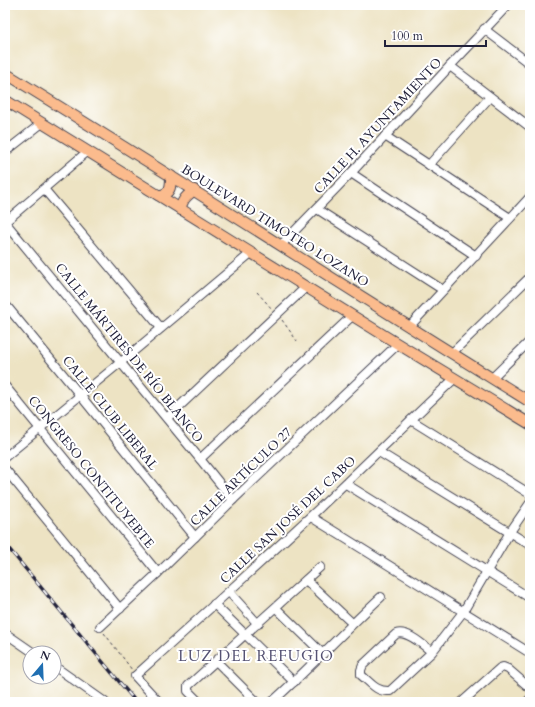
<svg xmlns="http://www.w3.org/2000/svg" width="535" height="707" font-family="Cardo,serif">
<style>
.lines{fill:none;stroke-linecap:round;stroke-linejoin:round}
.minor-casing{stroke:#403f4f;stroke-width:10}
.major-casing{stroke:#403f4f;stroke-width:12}
.path{stroke:#403f4f;stroke-width:1;stroke-dasharray:3 3;stroke-linecap:butt}
.minor{stroke:#fff;stroke-width:8}
.major{stroke:#fbbb8d;stroke-width:10}
.rail-casing{stroke:#22223b;stroke-width:3.5}
.rail{stroke:#fff;stroke-width:2;stroke-dasharray:6;stroke-linecap:butt}
.labels{text-anchor:middle;dominant-baseline:central;stroke-width:4;stroke-linejoin:round;paint-order:stroke}
.street-label{font-size:13px;fill:#22223b;stroke:#fff}
.quarter-label{font-size:15px;letter-spacing:1px;fill:#555273;stroke:#fff}
</style>
<rect width="100%" height="100%" fill="#fff"/>
<filter id="ink" filterUnits="userSpaceOnUse"><feTurbulence type="fractalNoise" baseFrequency=".025" numOctaves="2"/><feDisplacementMap in="SourceGraphic" scale="8" xChannelSelector="R" yChannelSelector="G"/><feConvolveMatrix kernelMatrix="1 2 1 2 8 2 1 2 1" color-interpolation-filters="sRGB"/></filter>
<filter id="wash" filterUnits="userSpaceOnUse"><feTurbulence type="fractalNoise" baseFrequency=".012" numOctaves="4" result="noise"/><feDisplacementMap in="SourceGraphic" scale="16" xChannelSelector="R" yChannelSelector="G"/><feGaussianBlur stdDeviation="0.9" result="paint"/><feColorMatrix in="noise" values="0 0 0 0 0 0 0 0 0 0 0 0 0 0 0 0 0 1.4 0 .05"/><feComposite in="paint" operator="in"/></filter>
<g filter="url(#wash)">
<rect width="100%" height="100%" fill="#ede3c3"/>
</g>
<g filter="url(#ink)">
<g class="lines">
<!-- minor casing -->
<g class="minor-casing">
<g id="minor">
<path d="M484,29L530,64"/>
<path d="M450,66L530,127"/>
<path d="M385,136L510,218"/>
<path d="M5,152L42,123"/>
<path d="M429,165L490,97"/>
<path d="M351,173L476,256"/>
<path d="M44,189L161,328"/>
<path d="M317,209L443,290"/>
<path d="M5,222L200,459L233,500"/>
<path d="M5,222L88,151"/>
<path d="M281,245L351,173L450,66L508,5"/>
<path d="M5,304L80,395L195,537"/>
<path d="M409,327L530,197"/>
<path d="M452,353L530,277"/>
<path d="M492,378L530,341"/>
<path d="M5,386L158,573"/>
<path d="M167,418L306,287"/>
<path d="M411,420L530,494"/>
<path d="M379,452L530,545"/>
<path d="M5,457L121,362L251,253"/>
<path d="M200,459L352,316"/>
<path d="M5,469L120,609"/>
<path d="M346,484L530,598"/>
<path d="M311,517L530,653"/>
<path d="M306,580L352,623"/>
<path d="M229,592L258,624"/>
<path d="M214,604L294,682"/>
<path d="M276,608L323,654"/>
<path d="M100,627L158,573L233,500L398,344"/>
<path d="M5,633L34,653"/>
<path d="M432,652C423,645 407,630 396,634L363,665L361,670V675C371,683 376,692 390,691L432,652L463,612L510,532L530,503"/>
<path d="M216,661L257,702"/>
<path d="M54,666L105,702"/>
<path d="M159,702L135,676C195,622 254,569 312,515C360,470 406,424 454,379"/>
<path d="M199,702L188,691V686L320,567"/>
<path d="M272,702C310,668 344,631 381,597"/>
<path d="M462,702L500,668L503,667L508,669L530,688"/>
<path d="M527,702L530,699"/>
</g>
</g>
<!-- major casing -->
<g class="major-casing">
<g id="major">
<path d="M5,73C181,181 354,293 530,402"/>
<path d="M5,100L398,344L530,424"/>
<path d="M158,195C171,195 171,186 171,176"/>
<path d="M181,210C181,200 187,196 194,190"/>
</g>
</g>
<!-- path -->
<g class="path">
<path d="M257,292L272,309"/>
<path d="M282,320L297,341"/>
<path d="M104,633L124,659L132,670"/>
</g>
<!-- minor -->
<use href="#minor" class="minor"/>
<!-- major -->
<use href="#major" class="major"/>
<!-- rail casing -->
<g class="rail-casing">
<path id="rail" d="M5,544L136,702"/>
</g>
<!-- rail -->
<use href="#rail" class="rail"/>
</g>
</g>
<g class="labels">
<!-- street labels -->
<g class="street-label">
<text transform="translate(378 126) rotate(-47)">CALLE H. AYUNTAMIENTO</text>
<text transform="translate(275 226) rotate(32)">BOULEVARD TIMOTEO LOZANO</text>
<text transform="translate(129 353) rotate(51)">CALLE MÁRTIRES DE RÍO BLANCO</text>
<text transform="translate(110 413) rotate(51)">CALLE CLUB LIBERAL</text>
<text transform="translate(91 472) rotate(51)">CONGRESO CONTITUYEBTE</text>
<text transform="translate(241 477) rotate(-44)">CALLE ARTÍCULO 27</text>
<text transform="translate(288 520) rotate(-43)">CALLE SAN JOSÉ DEL CABO</text>
</g>
<!-- quarter labels -->
<g class="quarter-label">
<text x="256" y="656">LUZ DEL REFUGIO</text>
</g>
</g>
<!-- margin -->
<rect width="535" height="707" fill="none" stroke="#fff" stroke-width="20"/>
<!-- north arrow -->
<g transform="translate(42 665) rotate(19)"><circle r="19" fill="#ffffff" stroke="#a7a7b1"/>
<path d="M0-3L7 15L0 10L-7 15Z" fill="#1f6fb2"/>
<text y="-6" font-size="11" font-weight="bold" text-anchor="middle" fill="#22223b">N</text>
</g>
<!-- scale -->
<path d="M385 40v6h101v-6" fill="none" stroke="#22223b" stroke-width="2"/>
<text x="391" y="40" font-size="12" fill="#22223b" stroke="#ffffff" stroke-width="3" paint-order="stroke">100 m</text>
</svg>
